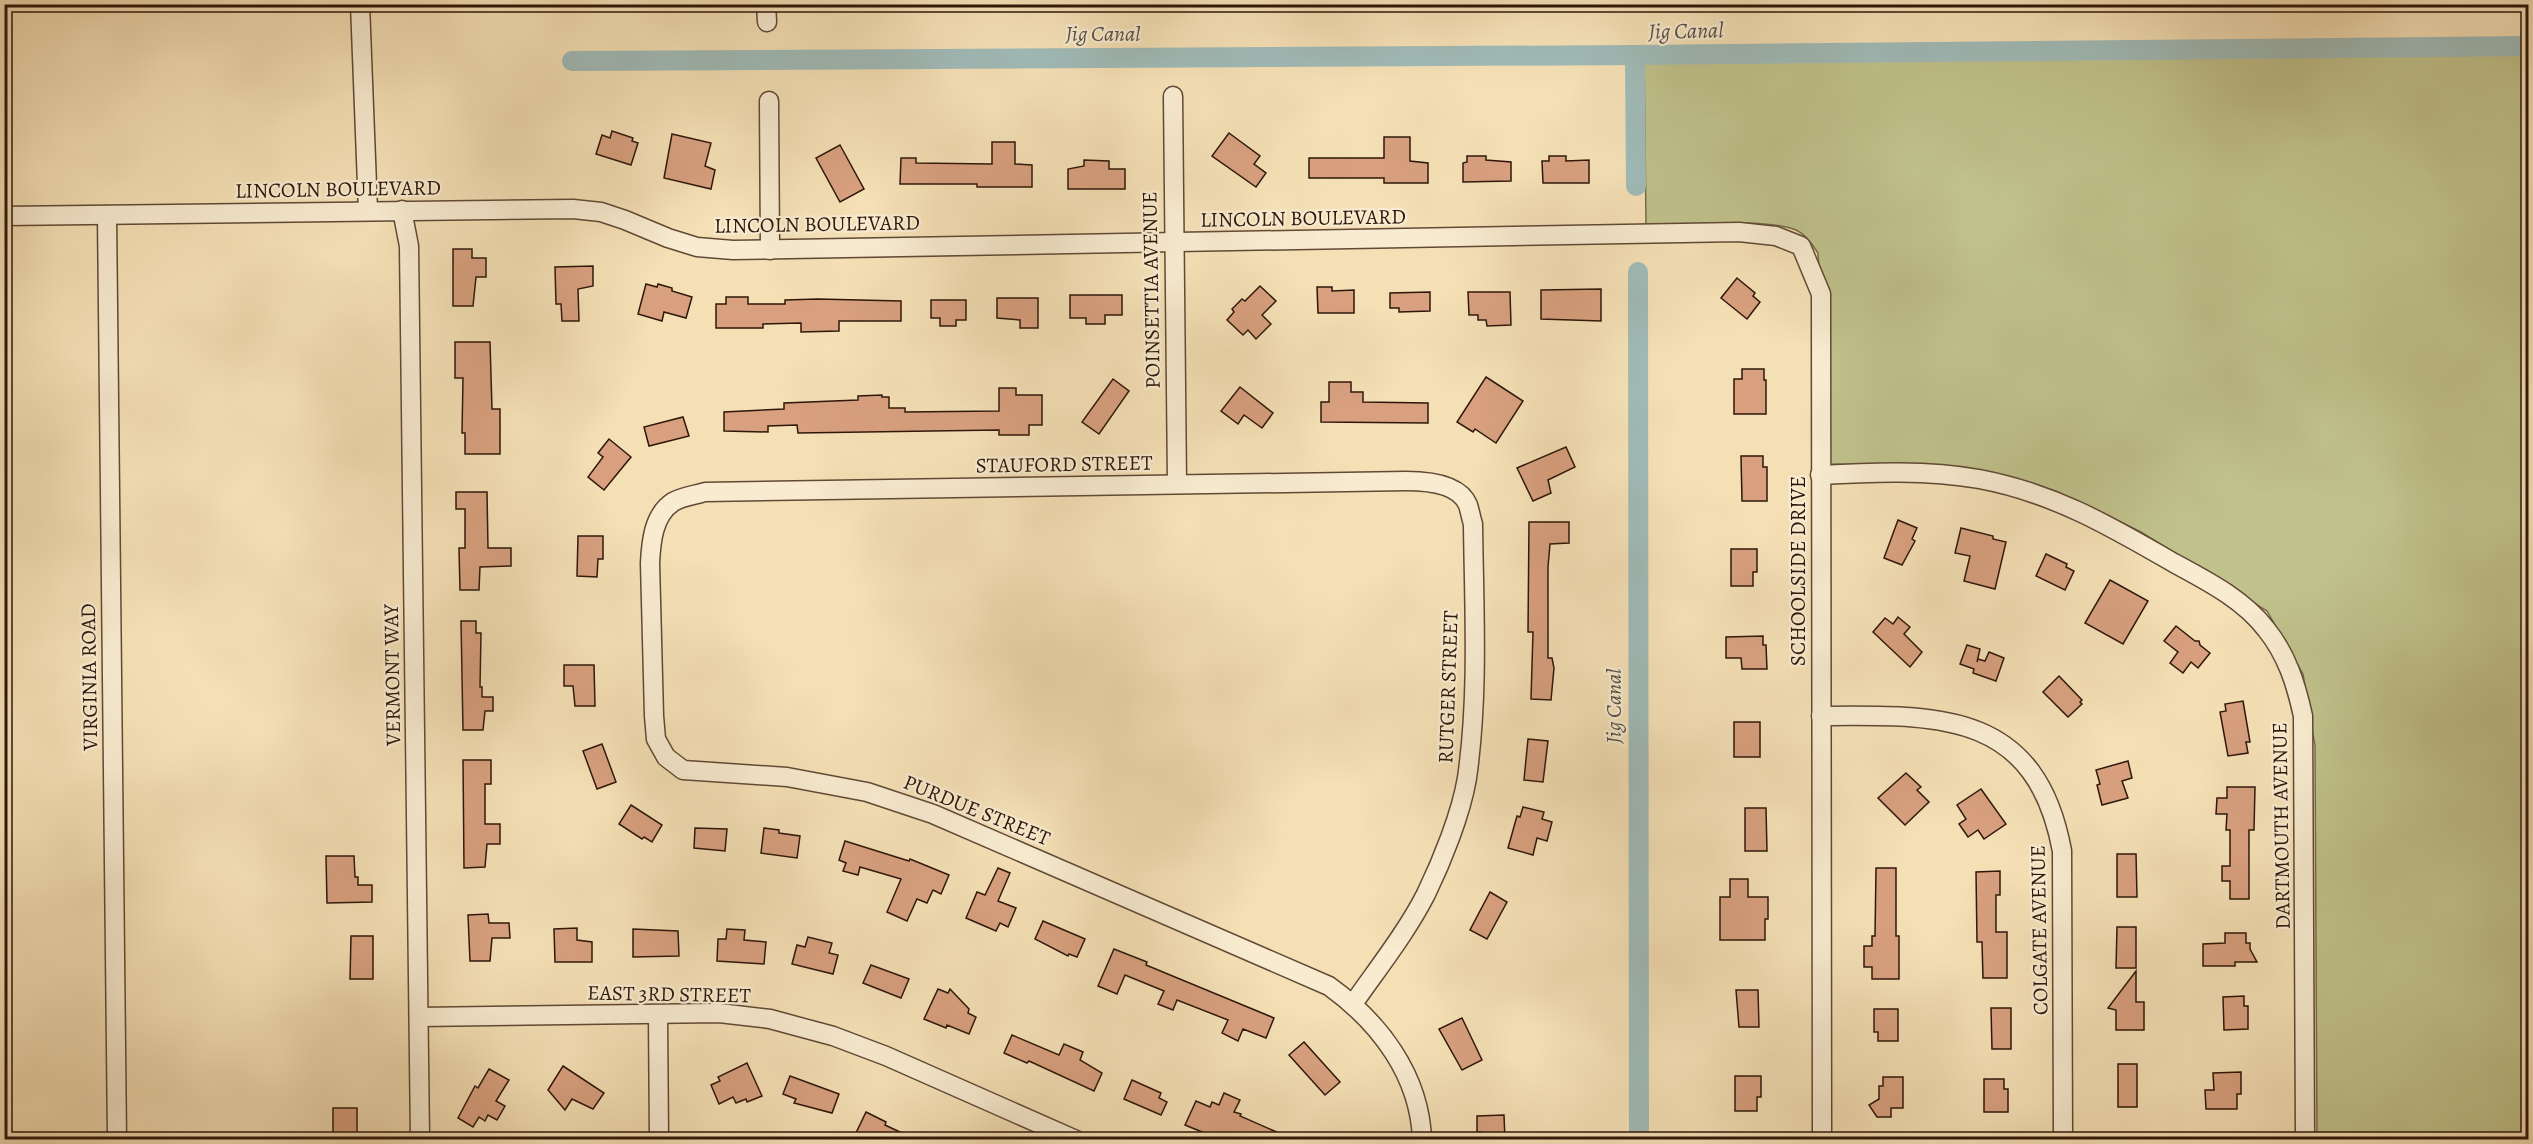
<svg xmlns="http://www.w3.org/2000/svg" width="2533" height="1144" font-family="Alegreya,serif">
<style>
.green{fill:#c0c18b;stroke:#776c4a;stroke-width:1.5}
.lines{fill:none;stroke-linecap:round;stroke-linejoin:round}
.canal{stroke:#a0bbb8;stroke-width:20}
.building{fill:#d8a07f;stroke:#2e170a;stroke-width:1.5}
.minor-casing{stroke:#604935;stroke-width:21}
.minor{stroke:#f8ebd0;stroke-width:18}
.labels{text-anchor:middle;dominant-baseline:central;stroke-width:4.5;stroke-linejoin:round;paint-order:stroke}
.street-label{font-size:21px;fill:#2e170a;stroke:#f8ebd0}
.water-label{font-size:22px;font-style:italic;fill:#565047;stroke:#f8ebd0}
</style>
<rect width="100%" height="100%" fill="#f5e0b6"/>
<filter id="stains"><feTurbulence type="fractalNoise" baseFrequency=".00333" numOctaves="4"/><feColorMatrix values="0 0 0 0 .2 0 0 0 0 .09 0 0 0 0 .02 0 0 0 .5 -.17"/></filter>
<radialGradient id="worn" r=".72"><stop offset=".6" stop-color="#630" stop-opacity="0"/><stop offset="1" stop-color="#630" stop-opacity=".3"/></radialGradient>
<!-- green -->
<path class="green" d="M2528,48V1139H2317L2315,746L2303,674L2267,611L2141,532L2074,499L2011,479L1954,468L1830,464L1818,253C1813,245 1805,234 1796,230C1771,218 1677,225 1646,225L1644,49Z"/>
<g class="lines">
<!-- canal -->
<g class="canal">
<path d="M572,61L1635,55"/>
<path d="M1636,186L1635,55L2528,46"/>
<path d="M1638,272L1639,1140"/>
</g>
</g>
<!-- building -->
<g class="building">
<path d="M612,131L633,138L632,141L638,143L631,165L596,154L602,135L610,138Z"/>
<path d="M1229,133L1260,156L1254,164L1266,173L1256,187L1212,156Z"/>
<path d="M672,134L711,143L705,166L715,170L711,189L664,178Z"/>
<path d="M1384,137H1410V161L1428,163V183H1384V178H1309V158H1384Z"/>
<path d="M992,142H1015V164L1032,165V187H977V184H900L901,158H916V163L992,164Z"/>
<path d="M840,145L864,189L840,202L816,158Z"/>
<path d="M1467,156H1486V160L1511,162V181L1463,182V163L1467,162Z"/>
<path d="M1549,156H1566V161L1589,160V183H1543L1542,161H1549Z"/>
<path d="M1084,160L1109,161V169H1125V189H1068V169L1084,166Z"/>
<path d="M453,249H472V258H486V277H476L473,306H453Z"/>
<path d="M593,266V286L578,289L579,321H562L561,304H556L555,267Z"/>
<path d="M1737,278L1755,293L1753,296L1760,302L1747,319L1721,298Z"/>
<path d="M646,284L657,287L658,284L672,288V291L692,297L686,318L664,312L662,321L638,314Z"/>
<path d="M1260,286L1276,301L1262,315L1271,324L1256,339L1248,330L1243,335L1227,320L1234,312L1232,309L1242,299L1245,301Z"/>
<path d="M1317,287H1332V291L1354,290V313H1318Z"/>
<path d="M1601,289V321L1541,319V290Z"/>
<path d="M1430,292V311L1399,312V308H1390V293Z"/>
<path d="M1468,292H1510L1511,325L1487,326L1486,320H1478V315H1469Z"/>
<path d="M1070,295H1122V315H1105V324H1086V318H1070Z"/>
<path d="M726,297H748V304H785V300L818,299L901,301V321H839V331L801,332V323L763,324V328H716V304H726Z"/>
<path d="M997,298H1038V328H1020V320L997,318Z"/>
<path d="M931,300H966V320H956V326H940V318H931Z"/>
<path d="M455,342H490L492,409H500V454H465V433H462L463,378H455Z"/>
<path d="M1742,369H1764V380H1766V414H1734V379H1742Z"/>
<path d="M1486,377L1523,401L1496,443L1475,429L1473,432L1457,422Z"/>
<path d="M1113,379L1129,391L1099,434L1082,422Z"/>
<path d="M1329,382H1351V392H1363V402L1428,403V423L1321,422V402H1329Z"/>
<path d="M1240,387L1273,413L1262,428L1244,415L1238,424L1221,411Z"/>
<path d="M999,388H1016V395H1042V425H1029V435H999V430L798,433L797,425L768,426V432L724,431V412L784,409V403L858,400V396L882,395V397H889V408H905V412L999,411Z"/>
<path d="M683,417L689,436L649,446L644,427Z"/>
<path d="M609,439L631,457L604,490L588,477L603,457L598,453Z"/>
<path d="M1566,447L1575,467L1548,480L1551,493L1533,501L1517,468Z"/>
<path d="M1741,456H1763V467H1767V501H1742Z"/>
<path d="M456,492H487L488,548H511V566L480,567L479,590H460L459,548H465V509H456Z"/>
<path d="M1898,520L1917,528L1912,539L1915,541L1902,565L1884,558Z"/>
<path d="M1529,522H1569V543L1550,544L1548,567V658H1552L1554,668L1551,700L1531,699L1533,632H1528Z"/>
<path d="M1961,528L1993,536V539L2006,542L1995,589L1964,581L1970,556L1955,553Z"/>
<path d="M578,536H603V559H598L597,577L577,576Z"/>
<path d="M1731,549H1757V572H1753V586H1731Z"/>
<path d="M2046,554L2067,564L2066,567L2074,571L2065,590L2036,576Z"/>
<path d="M2110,580L2148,601L2123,644L2085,623Z"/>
<path d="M1898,617L1910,627L1904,634L1922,652L1910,667L1873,632L1885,618L1893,624Z"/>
<path d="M461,621H476V633H481L480,687H482V697H493V711H485L483,730H463Z"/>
<path d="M2176,626L2195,641H2199L2200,645L2210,653L2198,668L2191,662L2183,673L2170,663L2178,652L2164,641Z"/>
<path d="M1763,636V645H1766L1767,669H1742L1741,658H1726V637Z"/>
<path d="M1967,645L1980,649L1977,662L1978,659L1985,661L1989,652L2004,658L1996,681L1973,673L1974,669L1960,664Z"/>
<path d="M564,665H594L595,706H575L573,686H564Z"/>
<path d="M2059,676L2082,700L2080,702L2082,704L2068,717L2043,692Z"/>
<path d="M2243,701L2250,742H2246L2248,753L2228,756L2220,712L2226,711L2225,704Z"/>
<rect x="1734" y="722" width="26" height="35"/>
<path d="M1528,739L1548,741L1543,782L1524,780Z"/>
<path d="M602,744L616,782L597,789L583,751Z"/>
<path d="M463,760H491V784H485V824H500V844H487L485,867L464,868Z"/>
<path d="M2128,761L2132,778L2122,781L2128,798L2102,805L2097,785L2100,784L2096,770Z"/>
<path d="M1906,773L1921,787L1917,790L1929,802L1905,825L1878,798Z"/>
<path d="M2227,787H2255L2254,830H2249V899H2230V881H2222V866H2230V830H2226L2227,814H2216L2217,798H2227Z"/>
<path d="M1981,789L2006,824L1984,839L1978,830L1968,837L1959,824L1966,819L1957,805Z"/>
<path d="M631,805L662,825L652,842L644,837L642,839L619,824Z"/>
<path d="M1523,807L1544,812L1542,819L1552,822L1547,841L1537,838L1533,855L1508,848L1517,816L1520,817Z"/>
<path d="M1745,808H1766L1767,851H1745Z"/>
<path d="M695,828L727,829L725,851L694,848Z"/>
<path d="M764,828L779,830V833L800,836L797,858L761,853Z"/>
<path d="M845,841L909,861L910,859L949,875L941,894L933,890L927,903L917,899L907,921L887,912L901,879L860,867L858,875L843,871L846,863L839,860Z"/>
<path d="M2117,854H2136L2137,897H2117Z"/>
<path d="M326,856H354L355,877H358V885H372V902L327,903Z"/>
<path d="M998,868L1010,873L998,901L1016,908L1008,927L1000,923L996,931L966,918L977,892L985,895Z"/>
<path d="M1876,868H1896V936H1899V979H1872V967H1864V946H1872V936H1875Z"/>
<path d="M2000,871V895H1996V932H2007V978H1983L1982,942H1977L1976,872Z"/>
<path d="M1730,879H1748V897H1768V919H1765V940H1720V897H1730Z"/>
<path d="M1490,892L1507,902L1487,939L1470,930Z"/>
<path d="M488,914L489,923H509L510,938H492L490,961H470L468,915Z"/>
<path d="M1043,921L1085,939L1077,957L1069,954L1068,956L1035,939Z"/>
<path d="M2117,927H2136V968H2116Z"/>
<path d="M577,928V940L592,942V962H555L554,929Z"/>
<path d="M633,929L678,931L679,956L633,957Z"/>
<path d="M727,929L745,930L744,940L766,942L764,964L717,961L718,939H726Z"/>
<path d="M2225,933H2246V943H2250V949L2257,962H2235V966H2203V944L2225,943Z"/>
<path d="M351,936H373V979H350Z"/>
<path d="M808,937L832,943L829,953L838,955L833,974L792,964L797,945L805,947Z"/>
<path d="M1114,949L1147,962L1146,965L1274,1018L1266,1038L1243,1029L1238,1041L1222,1033L1228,1020L1177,1000L1173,1010L1158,1004L1164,991L1125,975L1117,994L1098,986Z"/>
<path d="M871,965L909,979L901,998L863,983Z"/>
<path d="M2136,971V1002H2144V1030H2116V1010L2108,1008Z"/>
<path d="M938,989L948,993L950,989L969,1009L968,1013L976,1017L969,1034L947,1025L946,1028L924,1019Z"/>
<path d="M1736,990H1758L1759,1027H1739Z"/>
<path d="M2244,996V1006H2248V1029L2224,1030L2223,997Z"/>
<path d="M1991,1008H2011V1049H1992Z"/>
<path d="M1874,1009H1898V1041H1878V1032H1874Z"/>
<path d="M1462,1018L1482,1060L1462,1070L1439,1029Z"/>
<path d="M1012,1035L1059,1055L1064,1044L1083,1052L1080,1060L1102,1073L1094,1091L1029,1061L1027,1063L1004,1053Z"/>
<path d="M1304,1042L1340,1082L1325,1095L1289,1055Z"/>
<path d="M747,1063L762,1096L747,1102L746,1099L736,1103L733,1097L719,1104L711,1085L720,1081L718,1077Z"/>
<rect x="2118" y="1064" width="19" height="43"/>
<path d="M563,1066L604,1093L593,1109L572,1099L565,1110L548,1090Z"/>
<path d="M489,1069L509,1080L496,1101L505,1106L497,1120L488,1115L485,1121L479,1117L473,1127L458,1118L475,1086L478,1088Z"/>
<path d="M2241,1072V1094H2237V1109H2206L2205,1090H2214L2213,1073Z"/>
<path d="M790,1076L839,1094L832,1113L794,1103L796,1099L783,1094Z"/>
<path d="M1735,1076H1761V1097H1757V1111H1735Z"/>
<path d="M1883,1077H1903V1108H1891V1117H1877L1869,1105L1879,1099V1086H1883Z"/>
<path d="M1984,1079H2004V1089H2008V1112H1984Z"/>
<path d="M1132,1080L1161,1093L1159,1098L1167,1102L1161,1115L1124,1099Z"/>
<path d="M1224,1093L1240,1100L1234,1112L1241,1114L1240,1116L1295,1140H1204L1207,1134L1185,1125L1196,1101L1210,1107L1212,1102L1219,1105Z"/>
<rect x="333" y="1108" width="24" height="32"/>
<path d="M866,1112L886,1122L885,1125L917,1140H863L855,1135Z"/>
<path d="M1504,1115L1505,1140H1482V1132H1477V1116Z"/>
</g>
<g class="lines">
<!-- minor casing -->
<g class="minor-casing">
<g id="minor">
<path d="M360,4L368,211"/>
<path d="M766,4L767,22"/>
<path d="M1173,96L1177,484"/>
<path d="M769,101L770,250"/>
<path d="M402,210L409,246L420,1140"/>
<path d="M107,215L117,1140"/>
<path d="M4,216L573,209L601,212L625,220L668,238L697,247L733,250L1739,232L1776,236L1801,246L1821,294L1822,1140"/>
<path d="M1820,475C1872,472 1927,470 1979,479C2054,493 2110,526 2174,563C2207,581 2243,599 2266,629C2287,655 2296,684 2303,716L2305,1140"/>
<path d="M1821,716C1938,715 2036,710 2062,851L2063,1140"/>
<path d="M1353,1004C1378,968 1406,933 1426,894C1442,861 1461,814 1467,778C1479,694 1474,608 1473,524C1471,518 1470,511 1468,505C1459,483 1426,481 1406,481L705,492C695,495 681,497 673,502C653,515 651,543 650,563L654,716L656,739L666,757L683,770L787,777L867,792L933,814L1329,986C1379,1022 1420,1075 1422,1140"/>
<path d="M658,1015L659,1140"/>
<path d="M419,1017L719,1013L770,1019L833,1036L886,1056L1076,1140"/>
</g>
</g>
<!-- minor -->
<use href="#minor" class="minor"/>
</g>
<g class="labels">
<!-- street labels -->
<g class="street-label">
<text transform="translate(338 189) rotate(-1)">LINCOLN BOULEVARD</text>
<text transform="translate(1303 218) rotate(-1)">LINCOLN BOULEVARD</text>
<text transform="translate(817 224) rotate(-1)">LINCOLN BOULEVARD</text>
<text transform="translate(1151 290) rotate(-91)">POINSETTIA AVENUE</text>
<text transform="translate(1064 464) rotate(-1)">STAUFORD STREET</text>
<text transform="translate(1798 571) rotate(-90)">SCHOOLSIDE DRIVE</text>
<text transform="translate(392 675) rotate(-91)">VERMONT WAY</text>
<text transform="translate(89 677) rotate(-91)">VIRGINIA ROAD</text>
<text transform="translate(1448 687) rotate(-88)">RUTGER STREET</text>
<text transform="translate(977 810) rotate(22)">PURDUE STREET</text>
<text transform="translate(2281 826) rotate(-91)">DARTMOUTH AVENUE</text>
<text transform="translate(2039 930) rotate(-91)">COLGATE AVENUE</text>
<text transform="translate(669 994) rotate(1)">EAST 3RD STREET</text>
</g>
<!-- water labels -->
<g class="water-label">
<text transform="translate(1686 31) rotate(-1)">Jig Canal</text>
<text x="1103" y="34">Jig Canal</text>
<text transform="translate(1614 706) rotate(-90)">Jig Canal</text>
</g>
</g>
<!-- margin -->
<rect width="2533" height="1144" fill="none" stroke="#f5e0b6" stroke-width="24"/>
<rect x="6" y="6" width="2521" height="1132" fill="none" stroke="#2e170a" stroke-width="3"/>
<rect x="12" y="12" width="2509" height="1120" fill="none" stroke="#2e170a" stroke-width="1.5"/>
<rect width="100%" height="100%" filter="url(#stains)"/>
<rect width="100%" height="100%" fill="url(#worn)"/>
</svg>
